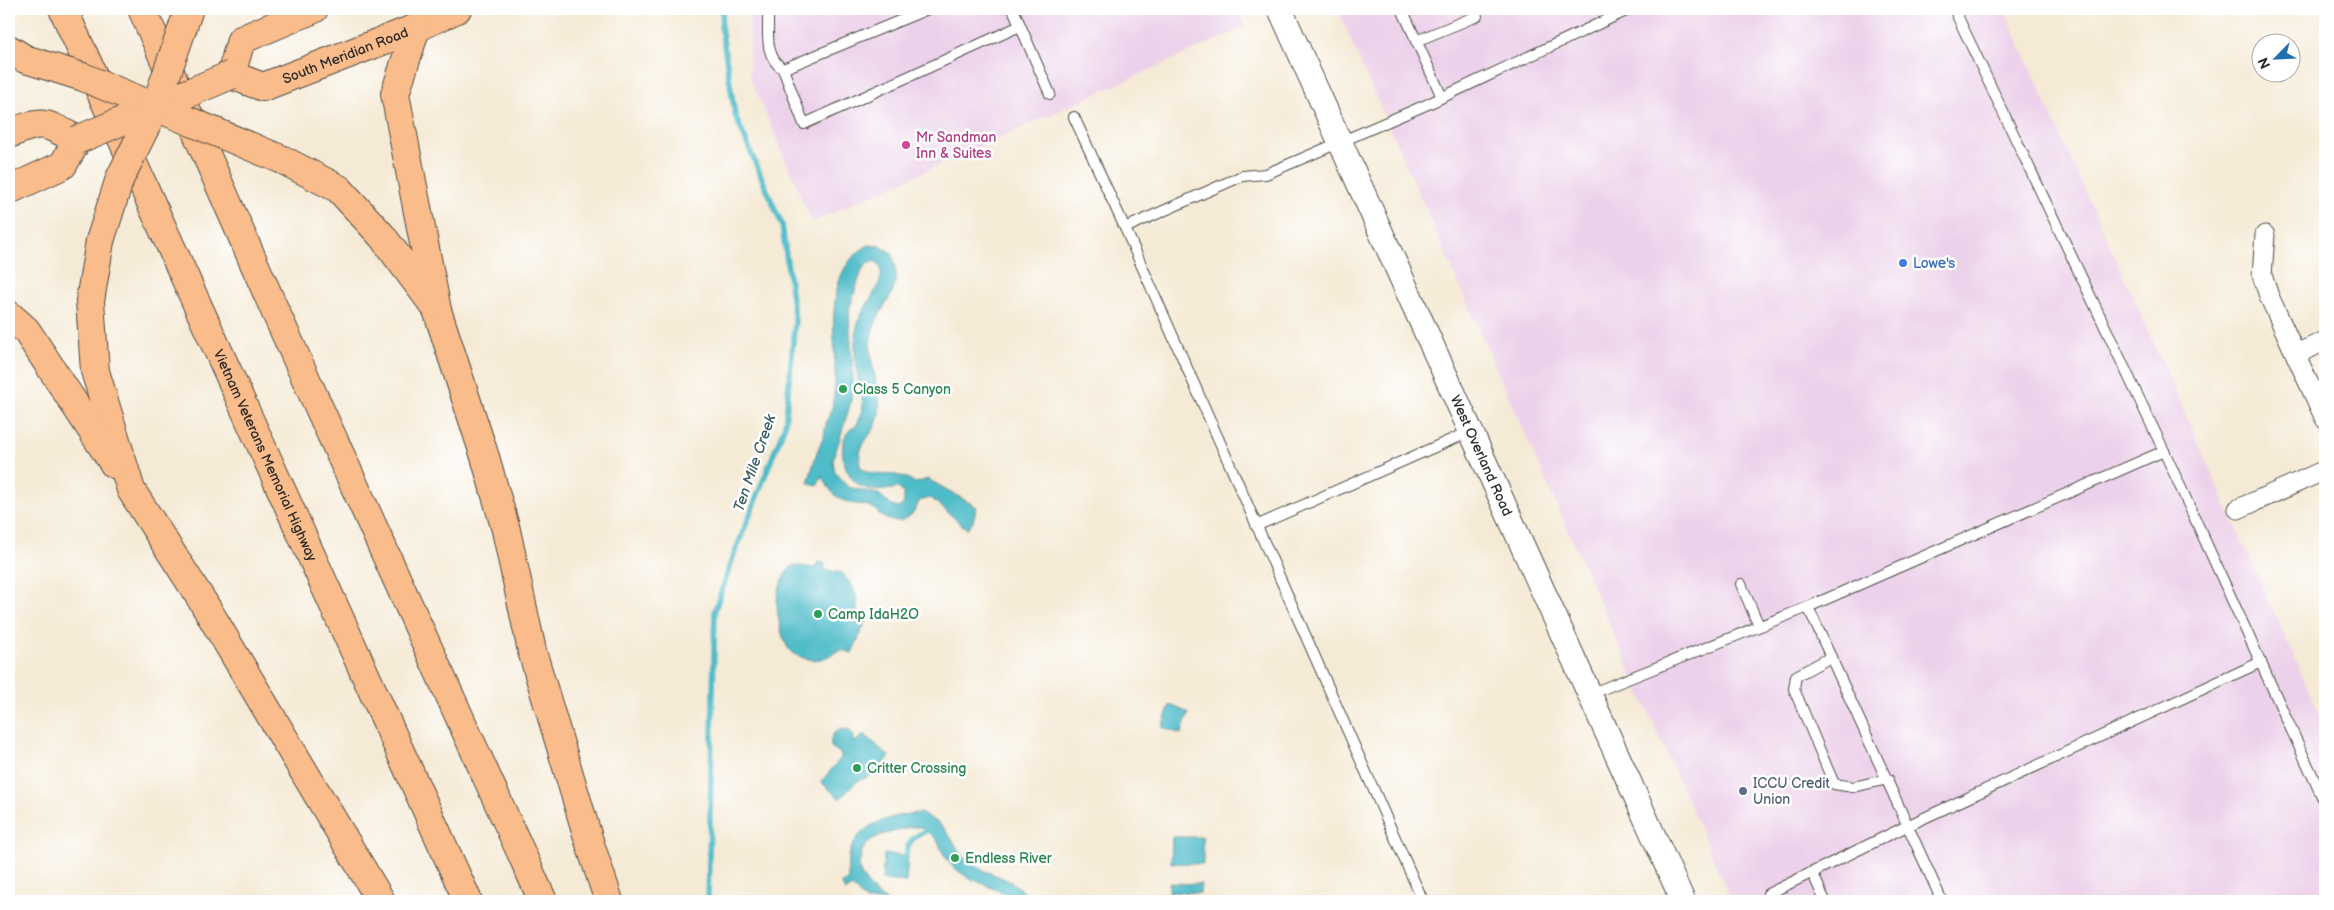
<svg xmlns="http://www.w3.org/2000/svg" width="2334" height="910" font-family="'Balsamiq Sans',sans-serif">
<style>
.built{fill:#ecd1ea}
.water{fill:#4fbcc9;stroke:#3d747a;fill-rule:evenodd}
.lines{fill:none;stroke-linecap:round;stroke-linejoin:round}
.stream{stroke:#4fbcc9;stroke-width:5.5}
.service-casing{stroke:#494844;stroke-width:12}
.minor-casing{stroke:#494844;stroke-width:21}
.tertiary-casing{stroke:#494844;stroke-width:26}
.primary-casing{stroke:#494844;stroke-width:30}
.motorway-casing{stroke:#494844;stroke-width:30}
.service{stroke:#fff;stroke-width:10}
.minor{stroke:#fff;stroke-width:19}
.tertiary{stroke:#fff;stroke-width:24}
.primary{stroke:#f9bc8a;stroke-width:28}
.motorway{stroke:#f9bc8a;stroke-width:28}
.primary-bridge-casing{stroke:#494844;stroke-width:30;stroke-linecap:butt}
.motorway-bridge-casing{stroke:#494844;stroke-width:30;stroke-linecap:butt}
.primary-bridge{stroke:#f9bc8a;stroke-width:28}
.motorway-bridge{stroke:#f9bc8a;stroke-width:28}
.hotel-dot{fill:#d1479c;stroke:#fff;stroke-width:2}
.shop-dot{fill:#3f7fe0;stroke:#fff;stroke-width:2}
.leisure-dot{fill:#2e9e5b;stroke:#fff;stroke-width:2}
.service-dot{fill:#5c6f8a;stroke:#fff;stroke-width:2}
.labels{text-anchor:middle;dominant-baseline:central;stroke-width:5;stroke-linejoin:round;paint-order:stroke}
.street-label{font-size:14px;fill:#2b2b2b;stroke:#fff}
.hotel-label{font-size:14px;fill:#b23c85;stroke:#fff;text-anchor:start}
.shop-label{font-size:14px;fill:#366cbe;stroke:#fff;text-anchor:start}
.leisure-label{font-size:14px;fill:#27864d;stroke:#fff;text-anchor:start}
.service-label{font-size:14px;fill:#4e5e75;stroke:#fff;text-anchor:start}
.water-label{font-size:15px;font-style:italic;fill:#385e62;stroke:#fff}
</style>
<rect width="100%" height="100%" fill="#fff"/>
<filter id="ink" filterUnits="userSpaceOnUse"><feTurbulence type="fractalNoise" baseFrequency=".02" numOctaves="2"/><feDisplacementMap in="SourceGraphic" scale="10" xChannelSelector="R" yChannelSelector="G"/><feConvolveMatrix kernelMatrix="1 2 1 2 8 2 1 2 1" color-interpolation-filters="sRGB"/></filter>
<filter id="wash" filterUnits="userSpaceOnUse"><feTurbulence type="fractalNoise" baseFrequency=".0096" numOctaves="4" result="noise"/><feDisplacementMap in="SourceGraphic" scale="20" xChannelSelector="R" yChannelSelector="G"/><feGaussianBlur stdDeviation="1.12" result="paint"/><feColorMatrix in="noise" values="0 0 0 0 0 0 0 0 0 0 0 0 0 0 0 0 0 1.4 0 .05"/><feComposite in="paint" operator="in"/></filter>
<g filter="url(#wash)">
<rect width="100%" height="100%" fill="#f5ead5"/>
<!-- built -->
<g class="built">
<path d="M749,9H1237L1245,27L812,222L750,77Z"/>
<path d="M1337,9H2004L2325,726V901H1732Z"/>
</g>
<!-- water -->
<g class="water">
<path d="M869,245L880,246L892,253C906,295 878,302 871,338C867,364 886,399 877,422C869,441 858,441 860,466C877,482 895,467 915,483L928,479L977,507L973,521L967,529L931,498L919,501C915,515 902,526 887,519C881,517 877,510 871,507C867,505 861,505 856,504C835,500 832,493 822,476L818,485L808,483C812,470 815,455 821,442C821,441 824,437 824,436C825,432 825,428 826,424C828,417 832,410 833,402C842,354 814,274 869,245ZM875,261C895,276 861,306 858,323C854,340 854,356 857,373C858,384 865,401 862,412C861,416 858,422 856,426C832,436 843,479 863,487C876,493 885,490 898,488L904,493V504L898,508L892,506L879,494L848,487L835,472L833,461L851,402L853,376L849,310L862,270L867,264Z"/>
<path d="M818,562L825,564L824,569L842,573C848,581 855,588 857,598C858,606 856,611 859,618L866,621L852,653C835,647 838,653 824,658C814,662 802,658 794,654C782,648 776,611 777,599C778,588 785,571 793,565L815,568Z"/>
<path d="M1170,705L1189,713L1181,734L1162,727Z"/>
<path d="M841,728L849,730L854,736V743L864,734L890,757L874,774L856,782L840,799L821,782L841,758V754L831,747C830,737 832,733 841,728Z"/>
<path d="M920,813C928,817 937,821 943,827C952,837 957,850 966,859C988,879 1012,872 1030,901H1017L1008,895L967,877L954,868L945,857L937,840L929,832L921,827H911L881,835L869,841L862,851L859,865L861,875L875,893L887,901H866L852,887L845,891L841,883L849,880C846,872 848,864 849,856C855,824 891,815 920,813Z"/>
<path d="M1172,837H1203V864L1171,863Z"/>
<path d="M884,854L908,856L906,882L882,880Z"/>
<path d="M1169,883L1201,884L1200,893L1169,892Z"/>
</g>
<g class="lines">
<!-- stream -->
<g class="stream">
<path d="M906,855C908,839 917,834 932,829"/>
<path d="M708,901L715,610L732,560L785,425L795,321L782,225L735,115L721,26L723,9"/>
</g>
</g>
</g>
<g filter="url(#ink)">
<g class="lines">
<!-- service casing -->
<g class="service-casing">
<g id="service">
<path d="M768,9C769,30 763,56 783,69L928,9"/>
<path d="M1013,9L1050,94"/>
<path d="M1402,9L1442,97"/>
<path d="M1954,9L2164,451L2325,803"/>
<path d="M1416,41L1477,16"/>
<path d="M783,69L804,124L1020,26"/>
<path d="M1074,117L1125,228L1423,901"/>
<path d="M1125,228L1242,176L1266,174L1308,156L1428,104L1630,9"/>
<path d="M1256,526L1471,431"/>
<path d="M1741,584L1759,626"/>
<path d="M1808,607L1942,901"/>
<path d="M1831,657L1796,676L1794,689L1834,784L1853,787L1888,779"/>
<path d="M1590,694L1808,607L2164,451"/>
<path d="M1812,872L1825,901"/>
<path d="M1771,901L1768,894L1909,825L2261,662"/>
</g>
</g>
<!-- minor casing -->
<g class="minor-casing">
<g id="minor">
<path d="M2265,235L2262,275L2269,296L2325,419"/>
<path d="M2296,354L2325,341"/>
<path d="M2238,509L2325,470"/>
</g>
</g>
<!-- tertiary casing -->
<g class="tertiary-casing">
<g id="tertiary">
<path id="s1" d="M1280,9L1683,901"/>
</g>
</g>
<!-- primary casing -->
<g class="primary-casing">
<g id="primary">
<path id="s2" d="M314,9L241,40L231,75L263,87L416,28L457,9"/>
<path d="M9,134C44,119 44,122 77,140L63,165L9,190"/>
</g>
</g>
<!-- motorway casing -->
<g class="motorway-casing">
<g id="motorway">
<path id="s3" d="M63,9L468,901"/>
<path d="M142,9L276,313L543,901"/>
<path d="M416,28L395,94L437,310L485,457L506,530L532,651L590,844L609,901"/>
<path d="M9,49L25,59"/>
<path d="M283,160L339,189L382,236L433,304"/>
<path d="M100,241L90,301L95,371L131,490L203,602L381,901"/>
<path d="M9,315L26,330L114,464"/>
</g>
</g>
<!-- service -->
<use href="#service" class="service"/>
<!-- minor -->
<use href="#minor" class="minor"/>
<!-- tertiary -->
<use href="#tertiary" class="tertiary"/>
<!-- primary -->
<use href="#primary" class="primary"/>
<!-- motorway -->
<use href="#motorway" class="motorway"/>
<!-- primary-bridge casing -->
<g class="primary-bridge-casing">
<path id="primary-bridge" d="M77,140L231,75"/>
</g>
<!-- motorway-bridge casing -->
<g class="motorway-bridge-casing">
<g id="motorway-bridge">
<path d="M25,59L83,77L283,160"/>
<path d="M100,241L120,178L155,108L189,9"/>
</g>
</g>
<!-- primary-bridge -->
<use href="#primary-bridge" class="primary-bridge"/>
<!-- motorway-bridge -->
<use href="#motorway-bridge" class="motorway-bridge"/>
</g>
</g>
<!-- markers -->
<circle class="hotel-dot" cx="906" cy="145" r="5"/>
<circle class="shop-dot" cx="1903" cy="263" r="5"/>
<g class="leisure-dot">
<circle cx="843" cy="389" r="5"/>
<circle cx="818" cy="614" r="5"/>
<circle cx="857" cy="768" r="5"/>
<circle cx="955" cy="858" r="5"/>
</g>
<circle class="service-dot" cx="1743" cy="791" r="5"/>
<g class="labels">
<!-- street labels -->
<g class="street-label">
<text stroke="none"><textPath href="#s2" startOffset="238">South Meridian Road</textPath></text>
<text stroke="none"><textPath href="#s3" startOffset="490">Vietnam Veterans Memorial Highway</textPath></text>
<text stroke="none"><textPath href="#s1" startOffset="490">West Overland Road</textPath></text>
</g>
<!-- hotel labels -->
<g class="hotel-label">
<text x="916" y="137">Mr Sandman<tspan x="916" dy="16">Inn &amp; Suites</tspan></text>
</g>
<!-- shop labels -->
<g class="shop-label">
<text x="1913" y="263">Lowe's</text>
</g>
<!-- leisure labels -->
<g class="leisure-label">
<text x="853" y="389">Class 5 Canyon</text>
<text x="828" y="614">Camp IdaH2O</text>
<text x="867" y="768">Critter Crossing</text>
<text x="965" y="858">Endless River</text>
</g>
<!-- service labels -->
<g class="service-label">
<text x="1753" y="783">ICCU Credit<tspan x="1753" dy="16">Union</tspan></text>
</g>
<!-- water labels -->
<g class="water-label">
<text transform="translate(755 463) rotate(-71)">Ten Mile Creek</text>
</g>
</g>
<!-- margin -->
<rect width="2334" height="910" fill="none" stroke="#fff" stroke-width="30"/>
<!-- north arrow -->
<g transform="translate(2276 58) rotate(246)"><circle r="24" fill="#ffffff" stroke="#aaaaaa"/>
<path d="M0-4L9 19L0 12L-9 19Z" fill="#1f6fb2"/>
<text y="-8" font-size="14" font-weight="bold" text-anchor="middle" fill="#2b2b2b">N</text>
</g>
</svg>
